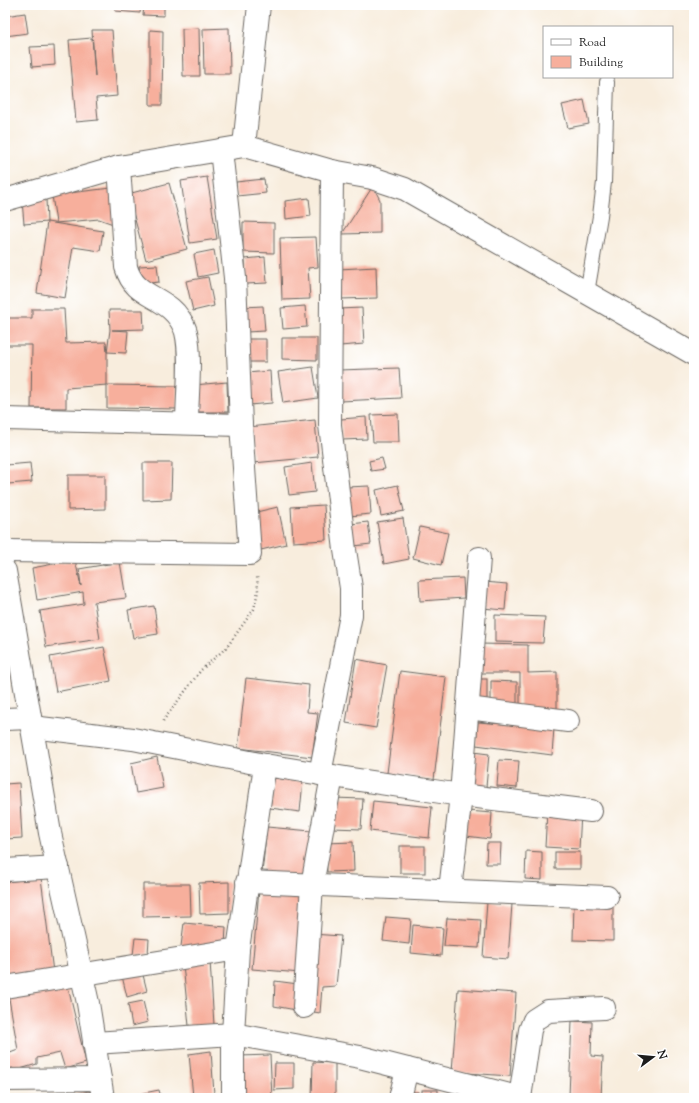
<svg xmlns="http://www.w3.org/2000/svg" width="699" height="1103" font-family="'Sorts Mill Goudy',serif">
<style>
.building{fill:#f7af9c}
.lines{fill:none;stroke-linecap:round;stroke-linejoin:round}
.service-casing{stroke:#696560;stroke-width:16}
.minor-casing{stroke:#696560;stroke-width:24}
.path{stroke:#696560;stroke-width:2.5;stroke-dasharray:1 3;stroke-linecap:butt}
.service{stroke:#fff;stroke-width:14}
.minor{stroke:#fff;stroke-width:22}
</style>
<rect width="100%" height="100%" fill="#fff"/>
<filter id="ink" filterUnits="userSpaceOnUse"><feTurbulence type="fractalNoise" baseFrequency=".025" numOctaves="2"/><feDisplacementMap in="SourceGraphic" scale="8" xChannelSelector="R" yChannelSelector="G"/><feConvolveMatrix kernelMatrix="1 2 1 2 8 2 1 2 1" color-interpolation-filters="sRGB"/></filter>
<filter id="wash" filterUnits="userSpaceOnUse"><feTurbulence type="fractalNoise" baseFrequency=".012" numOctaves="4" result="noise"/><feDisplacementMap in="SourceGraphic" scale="16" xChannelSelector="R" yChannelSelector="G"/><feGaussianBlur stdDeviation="0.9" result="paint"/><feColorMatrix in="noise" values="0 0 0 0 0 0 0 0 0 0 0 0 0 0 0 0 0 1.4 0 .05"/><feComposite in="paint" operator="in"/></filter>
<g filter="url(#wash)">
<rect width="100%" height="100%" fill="#f8eddd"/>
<g id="blocks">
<!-- building -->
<g class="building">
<path d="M115,5H141L140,13L115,11Z"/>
<path d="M144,5H164V16L143,15Z"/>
<path d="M25,13L28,33L5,36V16Z"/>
<path d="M199,28L200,76H183L182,29Z"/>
<path d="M229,28L230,74H204L203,29Z"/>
<path d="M92,30H112L117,96L96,98L98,120L76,122L69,40L92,38L95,76Z"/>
<path d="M150,30L163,31L162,105H150Z"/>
<path d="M54,46L55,65L32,67L30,47Z"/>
<path d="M584,100L589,124L568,128L562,105Z"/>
<path d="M207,177L217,239L190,243L181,181Z"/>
<path d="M264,179L266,193L237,196L236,182Z"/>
<path d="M169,183L187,249L146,260L128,194Z"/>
<path d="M373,186L380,200V233L342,234Z"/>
<path d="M111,188L116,225L99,219L56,223L52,195Z"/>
<path d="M309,198L311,216L286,219L285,201Z"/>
<path d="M46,199L47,222L24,224L22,200Z"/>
<path d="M47,222L103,231L100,251L73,247L65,298L37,293Z"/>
<path d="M243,222L274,223V253L243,252Z"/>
<path d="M316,237L318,267L308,268L310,299L282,300L280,238Z"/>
<path d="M214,250L218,273L198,277L194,254Z"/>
<path d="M265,257L267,283L246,284L245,259Z"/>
<path d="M157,265L159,282L141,284L139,266Z"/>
<path d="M376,267L377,298L340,299L339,269Z"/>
<path d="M208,277L214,306L193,311L186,281Z"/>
<path d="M263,306L265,331L246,332L244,307Z"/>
<path d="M305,306L307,327L283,329L281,308Z"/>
<path d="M362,308L364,344L340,346L338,309Z"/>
<path d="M32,309H64L66,343L106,342L107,352L110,330L109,310H143L144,329L112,330L128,331L126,353L107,352V385L66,388V408H31L32,345H5V318H32Z"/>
<path d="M282,338H317V360L282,359Z"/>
<path d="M247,339H266V362H248Z"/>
<path d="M313,367L318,398L283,403L278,372Z"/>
<path d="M399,368L401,398L341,401L339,370Z"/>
<path d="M270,371L272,403L249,405L247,373Z"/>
<path d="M227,382L228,412H195L194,385Z"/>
<path d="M107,385L177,386V409L107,408Z"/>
<path d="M398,414L399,442H373L371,415Z"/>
<path d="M366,417L367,439L342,440L341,419Z"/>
<path d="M315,420L318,457L253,463L249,427Z"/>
<path d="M382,458L385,469L371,471L369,461Z"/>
<path d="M30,463L32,482L8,484L6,465Z"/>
<path d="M143,463H172L171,499L143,500Z"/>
<path d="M312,463L315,492L289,495L285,467Z"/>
<path d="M68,475H105V509L68,510Z"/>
<path d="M398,485L404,511L381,516L376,490Z"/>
<path d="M369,486L371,514L349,516L347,487Z"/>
<path d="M324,505L326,540L293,542L291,507Z"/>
<path d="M278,507L286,544L261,550L252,513Z"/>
<path d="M403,518L409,559L384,564L377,522Z"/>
<path d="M368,522L371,544L354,546L351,524Z"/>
<path d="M420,527L448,533L441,565L413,558Z"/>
<path d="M75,560L81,586L79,569L120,562L126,598L94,602L100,639L46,647L40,611L84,604L83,592L37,600L32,568Z"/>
<path d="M463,578L464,598L420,601L419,580Z"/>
<path d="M484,582L507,584L505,610L482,608Z"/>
<path d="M154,606L158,634L133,638L128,610Z"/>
<path d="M495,615L545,617L543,643L495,642Z"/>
<path d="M480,644L528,645V673L557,672V711H520V673H480Z"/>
<path d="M104,647L111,681L56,692L50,657Z"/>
<path d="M356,659L387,665L376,728L346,723Z"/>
<path d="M400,671L446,677L434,780L387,773Z"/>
<path d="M246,678L309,685L307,712L318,713L312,757L238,748Z"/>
<rect x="474" y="679" width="13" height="26"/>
<path d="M491,681L517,682V707H491Z"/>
<path d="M478,722L554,728L552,755L476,745Z"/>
<path d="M473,752L489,754L486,787L470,785Z"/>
<path d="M157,757L163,788L136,793L131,763Z"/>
<path d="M499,760L519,761L517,788L497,786Z"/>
<path d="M274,778L303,781L300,812L270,808Z"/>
<path d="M19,783L22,838L5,839V784Z"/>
<path d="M333,798L363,799L361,829L332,828Z"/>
<path d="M373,801L432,807L429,838L370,831Z"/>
<path d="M468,811L492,813L490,839L466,836Z"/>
<path d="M547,811L581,813L579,849L545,847Z"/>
<path d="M267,827L311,831L307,877L262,873Z"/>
<path d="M353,842L354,871L327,872L326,843Z"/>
<path d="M487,843H501L500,864H486Z"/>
<rect x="400" y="846" width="25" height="27"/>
<path d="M526,851L542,852V880L525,879Z"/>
<rect x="555" y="852" width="25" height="17"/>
<path d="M41,878L53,972L5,978V882Z"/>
<path d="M229,882V913L200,914L199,883Z"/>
<path d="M143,884H190L191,916L143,917Z"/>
<path d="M259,890L307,894L301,973L252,969Z"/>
<path d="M487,902L512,904L508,959L483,957Z"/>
<path d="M574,903L613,904V941L573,940Z"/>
<path d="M386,917L411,919L409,944L383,941Z"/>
<path d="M447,918L481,920L479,948L444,946Z"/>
<path d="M184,923L226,927L225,946L180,954Z"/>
<path d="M413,925L443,928L441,956L411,953Z"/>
<path d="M312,934L341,936L336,986L322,987L320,1013L308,1011Z"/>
<path d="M135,938L149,939L148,954L133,955Z"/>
<path d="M210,961L214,1025L189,1026L183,964Z"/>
<path d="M142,971L147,991L127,997L122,976Z"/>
<path d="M275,981L298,984L296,1010L274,1006Z"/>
<path d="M67,983L86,1063L65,1069L60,1053L37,1058V1064L13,1071V1068L5,1069V1030L10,1053L18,1050L8,993Z"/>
<path d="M458,989L516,993L510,1076L452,1072Z"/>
<path d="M143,1001L148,1022L132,1026L128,1004Z"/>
<path d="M572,1021L592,1022L591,1056L603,1057L601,1097L569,1096Z"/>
<path d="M211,1051L214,1094L193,1097L189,1054Z"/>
<path d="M270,1055L272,1098H241L240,1056Z"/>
<path d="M313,1062L335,1063V1098H312Z"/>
<path d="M275,1063H294V1089L274,1090Z"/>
<path d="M159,1090L161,1098H140L139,1094Z"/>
<rect x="422" y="1090" width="16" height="8"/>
<path d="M89,1091L91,1098H62L61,1097Z"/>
<rect x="407" y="1092" width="11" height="6"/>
</g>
</g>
</g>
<g filter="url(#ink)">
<use href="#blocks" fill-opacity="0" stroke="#696560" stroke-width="1"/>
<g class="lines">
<!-- service casing -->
<g class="service-casing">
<path id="service" d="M587,293L600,216L604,182L607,82"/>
</g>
<!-- minor casing -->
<g class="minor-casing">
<g id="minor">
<path d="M244,146L259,5"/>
<path d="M119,167L126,267C134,294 152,293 171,309C177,314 184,324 186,332C192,355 187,398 187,423"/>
<path d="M5,200L119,167L244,146L332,171L372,178L405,189L694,354"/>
<path d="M5,419L241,425"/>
<path d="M5,551L250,554L241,425L235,278L221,150"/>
<path d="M5,571L50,833L88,1003L103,1098"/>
<path d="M468,708L568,721"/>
<path d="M5,719L30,718"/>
<path d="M32,727L133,739L265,765L352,779L461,795L591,811"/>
<path d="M320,774L351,615V588L345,550L330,425L332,171"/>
<path d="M5,870L58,867"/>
<path d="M247,882L607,897"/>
<path d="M450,890L461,795L479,558"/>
<path d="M5,987L238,949"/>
<path d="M304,1007L312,885L332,776"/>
<path d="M94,1043L233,1034L360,1057L521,1098"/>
<path d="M5,1080L100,1079"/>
<path d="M233,1098V1034L238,949L265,765"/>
<path d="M400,1098L407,1069"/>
<path d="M520,1098L530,1030L534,1020L548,1011L604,1008"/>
</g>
</g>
<!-- path -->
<path class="path" d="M163,721L201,670L227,647L254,609L258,591L257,575"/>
<!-- service -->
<use href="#service" class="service"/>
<!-- minor -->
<use href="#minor" class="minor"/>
</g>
</g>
<!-- margin -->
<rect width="699" height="1103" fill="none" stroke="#fff" stroke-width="20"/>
<!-- legend -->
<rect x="543" y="26" width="130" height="52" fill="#ffffff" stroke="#a4a4a4"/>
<rect x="551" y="39" width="20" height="6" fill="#ffffff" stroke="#a4a4a4"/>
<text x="579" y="46" font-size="12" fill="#1c1c1c">Road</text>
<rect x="551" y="56" width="20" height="12" fill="#f7af9c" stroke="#a4a4a4"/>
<text x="579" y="66" font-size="12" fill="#1c1c1c">Building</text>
<!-- north arrow -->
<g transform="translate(653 1057) rotate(74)" stroke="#ffffff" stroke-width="3" paint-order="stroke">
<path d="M0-3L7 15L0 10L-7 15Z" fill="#1c1c1c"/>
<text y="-6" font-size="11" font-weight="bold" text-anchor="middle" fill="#1c1c1c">N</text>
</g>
</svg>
